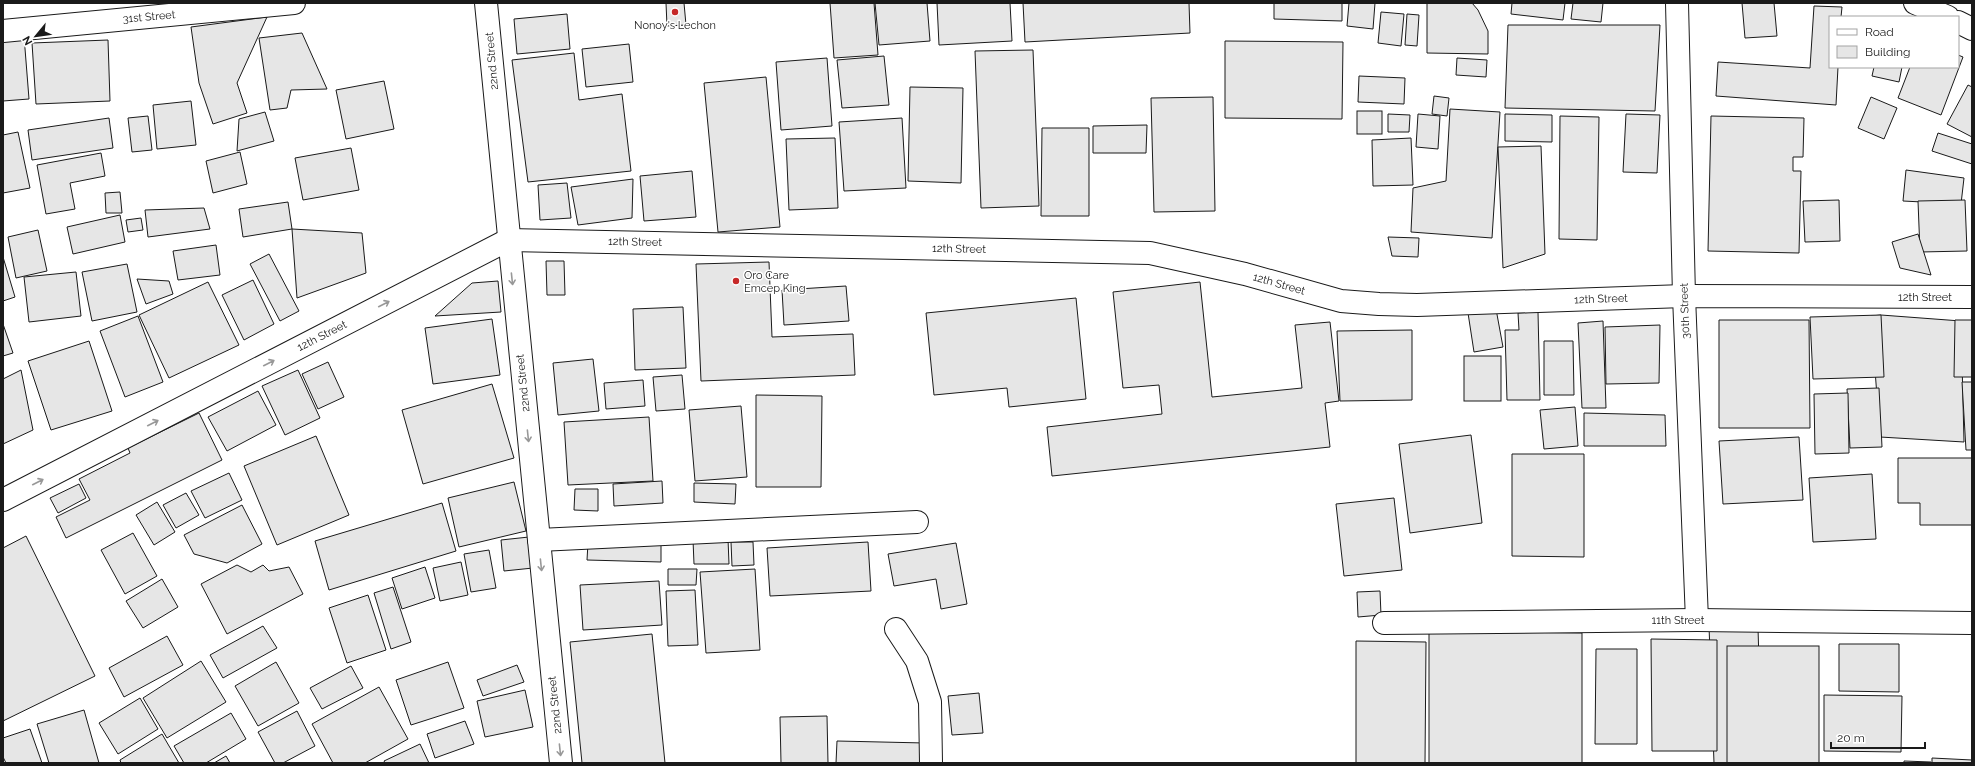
<svg xmlns="http://www.w3.org/2000/svg" width="1975" height="766" font-family="Raleway,sans-serif">
<style>
.building{fill:#e6e6e6;stroke:#1a1a1a}
.lines{fill:none;stroke-linecap:round;stroke-linejoin:round}
.minor-casing{stroke:#1a1a1a;stroke-width:24}
.minor{stroke:#fff;stroke-width:22}
.oneway{stroke:#989898}
.poi-dot{fill:#c62828;stroke:#fff;stroke-width:1.5}
.labels{text-anchor:middle;dominant-baseline:central;stroke-width:3;stroke-linejoin:round;paint-order:stroke}
.street-label{font-size:11px;fill:#1a1a1a;stroke:#fff}
.poi-label{font-size:11px;fill:#1a1a1a;stroke:#fff}
</style>
<rect width="100%" height="100%" fill="#fff"/>
<!-- building -->
<g class="building">
<path d="M666,3H684L686,25L667,26Z"/>
<path d="M830,3H874L878,55L834,58Z"/>
<path d="M875,3H927L930,41L879,45Z"/>
<path d="M937,3H1010L1012,41L939,45Z"/>
<path d="M1023,3H1189L1190,33L1025,42Z"/>
<path d="M1274,3H1342V21L1274,19Z"/>
<path d="M1349,3H1375L1373,29L1347,26Z"/>
<path d="M1427,3H1472L1478,10L1488,31V54L1427,53Z"/>
<path d="M1512,3H1565L1563,20L1511,14Z"/>
<path d="M1573,3H1603L1601,22L1571,19Z"/>
<path d="M1742,3H1774L1777,36L1745,38Z"/>
<path d="M1814,6L1842,7L1841,17H1830V67H1838L1836,105L1716,96L1718,62L1810,68Z"/>
<path d="M1381,12L1404,14L1401,46L1378,43Z"/>
<path d="M567,14L570,49L517,54L514,19Z"/>
<path d="M1407,14L1419,15L1417,46L1405,45Z"/>
<path d="M267,17L237,83L247,113L213,124L199,83L191,27Z"/>
<path d="M1508,25H1660L1655,111L1505,108Z"/>
<path d="M302,33L327,89L291,90L287,108L270,110L259,38Z"/>
<path d="M24,36L29,99L3,101V37Z"/>
<path d="M108,40L110,101L36,104L32,43Z"/>
<path d="M1225,41L1343,42L1342,119L1225,118Z"/>
<path d="M629,44L633,82L586,87L582,49Z"/>
<path d="M1033,50L1039,206L981,208L975,51Z"/>
<path d="M574,53L579,100L622,94L631,171L528,182L512,60Z"/>
<path d="M1958,55L1963,57L1941,115L1898,98L1910,67H1958Z"/>
<path d="M884,56L889,105L842,108L837,60Z"/>
<path d="M827,58L832,126L781,130L776,62Z"/>
<path d="M1457,58L1487,60L1486,77L1456,75Z"/>
<path d="M1874,67H1902L1899,82L1872,76Z"/>
<path d="M1359,76L1405,78L1404,104L1358,102Z"/>
<path d="M766,77L780,227L718,232L704,83Z"/>
<path d="M384,81L394,129L346,139L336,90Z"/>
<path d="M1968,85L1972,87V137L1947,124Z"/>
<path d="M910,87L963,88L961,183L908,181Z"/>
<path d="M1434,96L1449,98L1447,116L1432,114Z"/>
<path d="M1213,97L1215,211L1154,212L1151,98Z"/>
<path d="M1871,97L1897,108L1884,139L1858,128Z"/>
<path d="M191,101L196,145L157,149L153,105Z"/>
<path d="M1450,109L1500,112L1492,238L1411,232L1413,188L1446,181Z"/>
<rect x="1357" y="111" width="25" height="23"/>
<path d="M265,112L274,141L237,151L239,119Z"/>
<path d="M1388,114L1410,115L1409,132H1388Z"/>
<path d="M1418,114L1440,116L1438,149L1416,147Z"/>
<path d="M1505,114L1552,115V142L1505,141Z"/>
<path d="M1626,114L1660,115L1657,173L1623,172Z"/>
<path d="M148,116L152,150L132,152L128,118Z"/>
<path d="M1560,116L1599,117L1597,240L1559,239Z"/>
<path d="M1711,116L1804,118L1803,157H1793V171H1801L1799,253L1708,251Z"/>
<path d="M109,118L113,148L32,160L28,130Z"/>
<path d="M902,118L906,188L844,191L839,122Z"/>
<path d="M1147,125L1146,153H1093V126Z"/>
<path d="M1042,128H1089V216H1041Z"/>
<path d="M18,132L30,188L3,193V135Z"/>
<path d="M1938,133L1972,144V164L1932,151Z"/>
<path d="M835,138L838,208L789,210L786,139Z"/>
<path d="M1411,138L1413,185L1373,186L1372,140Z"/>
<path d="M1541,146L1545,254L1503,268L1498,147Z"/>
<path d="M351,148L359,190L303,200L295,158Z"/>
<path d="M240,152L247,184L213,193L206,161Z"/>
<path d="M101,153L105,176L70,183L75,209L46,214L37,165Z"/>
<path d="M1906,170L1964,178L1961,204L1903,201Z"/>
<path d="M692,171L696,217L644,221L640,176Z"/>
<path d="M633,179L632,218L578,225L571,187Z"/>
<path d="M567,183L571,218L540,220L538,185Z"/>
<path d="M120,192L122,213H106L105,193Z"/>
<path d="M1839,200L1840,241L1805,242L1803,201Z"/>
<path d="M1965,200L1967,251L1920,252L1918,201Z"/>
<path d="M288,202L292,229L243,237L239,209Z"/>
<path d="M204,208L210,229L148,237L145,210Z"/>
<path d="M120,215L125,242L73,254L67,227Z"/>
<path d="M141,218L143,230L128,232L126,220Z"/>
<path d="M292,229L362,233L366,273L297,298Z"/>
<path d="M38,230L47,271L16,278L8,237Z"/>
<path d="M1918,234L1931,275L1900,268L1892,242Z"/>
<path d="M1388,237L1419,238L1418,257L1392,256Z"/>
<path d="M216,245L220,275L178,280L173,251Z"/>
<path d="M269,254L299,311L280,321L250,264Z"/>
<path d="M3,257L15,297L3,301Z"/>
<path d="M546,261H564L565,295H547Z"/>
<path d="M769,262L772,337L853,334L855,375L701,381L696,264Z"/>
<path d="M127,264L137,312L92,321L82,272Z"/>
<path d="M76,272L81,316L29,322L24,277Z"/>
<path d="M137,279L169,281L173,294L146,304Z"/>
<path d="M253,280L274,324L244,340L222,295Z"/>
<path d="M498,281L501,312L435,316L472,283Z"/>
<path d="M208,282L239,345L169,378L139,315Z"/>
<path d="M1200,282L1212,397L1302,388L1295,325L1330,322L1339,401L1325,403L1330,447L1052,476L1047,427L1162,414L1159,385L1123,388L1113,292Z"/>
<path d="M846,286L849,321L784,325L782,290Z"/>
<path d="M1076,298L1086,399L1009,407L1007,388L934,395L926,313Z"/>
<path d="M683,307L686,368L635,370L633,309Z"/>
<path d="M1496,309L1503,347L1474,352L1468,313Z"/>
<path d="M1538,312L1540,400H1507L1505,330H1519L1518,313Z"/>
<path d="M1881,315L1961,321L1964,442L1880,437L1871,316Z"/>
<path d="M1881,315L1884,377L1813,379L1810,317Z"/>
<path d="M138,316L163,382L125,397L100,331Z"/>
<path d="M492,319L500,375L433,384L425,328Z"/>
<path d="M1719,320H1809L1810,428H1719Z"/>
<path d="M1955,320H1972V377H1954Z"/>
<path d="M1603,321L1606,408H1582L1578,323Z"/>
<path d="M3,324L13,353L3,356Z"/>
<path d="M1660,325L1659,383L1606,384L1605,327Z"/>
<path d="M1412,330V400L1340,401L1337,331Z"/>
<path d="M89,341L112,411L51,430L28,361Z"/>
<path d="M1544,341H1573L1574,395H1544Z"/>
<rect x="1464" y="356" width="37" height="45"/>
<path d="M593,359L599,411L558,415L553,363Z"/>
<path d="M328,362L344,397L318,409L302,374Z"/>
<path d="M21,370L33,430L3,444V379Z"/>
<path d="M298,370L320,418L285,435L262,386Z"/>
<path d="M682,375L685,409L656,411L653,377Z"/>
<path d="M643,380L645,406L606,409L604,383Z"/>
<path d="M1962,382H1972V450H1966Z"/>
<path d="M492,384L514,458L423,484L402,410Z"/>
<path d="M1879,388L1882,447L1850,448L1847,389Z"/>
<path d="M258,391L276,425L227,451L208,417Z"/>
<path d="M1848,393L1849,453L1815,454L1814,394Z"/>
<path d="M756,395L822,396L821,487H756Z"/>
<path d="M741,406L747,477L695,481L689,410Z"/>
<path d="M1575,407L1578,446L1544,449L1540,410Z"/>
<path d="M199,413L222,460L66,538L56,517L90,500L79,479L130,453L128,448Z"/>
<path d="M1584,413L1665,415L1666,446H1584Z"/>
<path d="M649,417L653,481L568,485L564,422Z"/>
<path d="M1471,435L1482,523L1410,533L1399,444Z"/>
<path d="M316,436L349,515L277,545L244,466Z"/>
<path d="M1799,437L1803,500L1723,504L1719,441Z"/>
<path d="M1512,454H1584V557L1512,556Z"/>
<path d="M1898,458H1972V525H1920V503H1898Z"/>
<path d="M229,473L242,500L205,518L191,491Z"/>
<path d="M1872,474L1876,539L1813,542L1809,478Z"/>
<path d="M662,481L663,503L614,506L613,484Z"/>
<path d="M514,482L526,531L459,547L448,498Z"/>
<path d="M694,483L736,484L735,504L694,502Z"/>
<path d="M79,484L86,498L58,513L50,498Z"/>
<path d="M575,489H598V511L574,510Z"/>
<path d="M186,493L199,515L176,528L163,505Z"/>
<path d="M1394,498L1402,570L1344,576L1336,504Z"/>
<path d="M157,502L175,532L154,545L136,515Z"/>
<path d="M442,503L456,551L329,590L315,541Z"/>
<path d="M242,505L262,544L227,563L194,554L184,535Z"/>
<path d="M133,533L157,576L125,594L101,550Z"/>
<path d="M26,536L95,676L3,721V548Z"/>
<path d="M529,537L533,568L504,571L501,540Z"/>
<path d="M728,539L729,564H694L693,540Z"/>
<path d="M731,542H753L754,565L732,566Z"/>
<path d="M868,542L871,591L770,596L767,548Z"/>
<path d="M588,543L661,545V562L587,560Z"/>
<path d="M956,543L967,604L941,609L936,579L894,586L888,554Z"/>
<path d="M489,550L496,588L471,592L464,554Z"/>
<path d="M461,562L468,595L440,601L433,568Z"/>
<path d="M237,565L251,572L263,565L269,571L289,567L303,594L227,634L201,584Z"/>
<path d="M425,567L435,598L402,609L392,578Z"/>
<path d="M668,569H697L696,585H668Z"/>
<path d="M755,569L760,650L706,653L700,572Z"/>
<path d="M162,579L178,607L143,628L126,601Z"/>
<path d="M659,581L662,625L583,630L580,585Z"/>
<path d="M393,587L411,642L391,649L374,593Z"/>
<path d="M695,590L698,645L668,646L666,591Z"/>
<path d="M1380,591L1381,615L1358,617L1357,592Z"/>
<path d="M368,595L386,650L347,663L329,608Z"/>
<path d="M263,626L277,648L223,678L210,655Z"/>
<path d="M1709,626L1758,628L1762,763H1714Z"/>
<path d="M1429,631L1582,633V763H1429Z"/>
<path d="M652,634L665,763H582L570,642Z"/>
<path d="M167,636L183,665L124,697L109,668Z"/>
<path d="M1651,639L1717,640V751H1652Z"/>
<path d="M1356,641L1426,642L1425,763H1356Z"/>
<path d="M1839,644H1899V692L1839,691Z"/>
<rect x="1727" y="646" width="92" height="117"/>
<path d="M1596,649H1637V744H1595Z"/>
<path d="M201,661L226,702L167,738L143,698Z"/>
<path d="M276,662L299,703L258,726L235,686Z"/>
<path d="M448,662L464,708L411,725L396,680Z"/>
<path d="M517,665L524,682L483,696L477,680Z"/>
<path d="M351,666L363,688L322,709L310,688Z"/>
<path d="M379,687L408,739L365,763H333L312,724Z"/>
<path d="M525,690L533,727L485,737L477,701Z"/>
<path d="M979,693L983,733L952,735L948,696Z"/>
<path d="M1824,695L1902,696L1901,752L1824,751Z"/>
<path d="M140,698L158,729L118,754L99,723Z"/>
<path d="M84,710L99,763H49L37,724Z"/>
<path d="M297,711L315,746L283,763H275L258,732Z"/>
<path d="M231,713L246,739L206,763H184L174,746Z"/>
<path d="M827,716L828,763H781L780,717Z"/>
<path d="M465,721L474,744L435,758L427,734Z"/>
<path d="M30,729L42,763H6L3,757V738Z"/>
<path d="M162,734L179,763H121L120,760Z"/>
<path d="M837,741L925,743L924,763H836Z"/>
<path d="M420,744L429,763H385L384,761Z"/>
<path d="M226,756L230,763H214Z"/>
<path d="M1932,758L1972,760V763H1932Z"/>
<path d="M1904,761L1931,762V763H1904Z"/>
</g>
<g class="lines">
<!-- minor casing -->
<g class="minor-casing">
<g id="minor">
<path d="M486,3L561,763"/>
<path d="M1677,3L1684,296L1697,620"/>
<path d="M1915,3L1948,17"/>
<path d="M1958,22L1972,29"/>
<path d="M3,31L294,3"/>
<path d="M3,500L508,240L1150,253L1245,274L1341,301L1379,304L1417,305L1684,296L1972,297"/>
<path d="M539,540L917,522"/>
<path d="M1384,623L1697,620L1972,623"/>
<path d="M896,629L917,661L930,702L931,763"/>
</g>
</g>
<!-- minor -->
<use href="#minor" class="minor"/>
</g>
<!-- one-way arrows -->
<defs><path id="oneway-shaft" d="M-6 0H5M1.5-3L5.5 0L1.5 3" fill="none" stroke-width="1.6" stroke-linecap="round" stroke-linejoin="round"/></defs>
<g class="oneway">
<use href="#oneway-shaft" transform="translate(512 279) rotate(84)"/>
<use href="#oneway-shaft" transform="translate(384 304) rotate(-27)"/>
<use href="#oneway-shaft" transform="translate(269 363) rotate(-27)"/>
<use href="#oneway-shaft" transform="translate(153 423) rotate(-27)"/>
<use href="#oneway-shaft" transform="translate(528 436) rotate(84)"/>
<use href="#oneway-shaft" transform="translate(38 482) rotate(-27)"/>
<use href="#oneway-shaft" transform="translate(541 565) rotate(84)"/>
<use href="#oneway-shaft" transform="translate(560 750) rotate(84)"/>
</g>
<!-- markers -->
<g class="poi-dot">
<circle cx="675" cy="12" r="4"/>
<circle cx="736" cy="281" r="4"/>
</g>
<g class="labels">
<!-- street labels -->
<g class="street-label">
<text transform="translate(149 17) rotate(-5)">31st Street</text>
<text transform="translate(492 61) rotate(-95)">22nd Street</text>
<text transform="translate(635 242) rotate(1)">12th Street</text>
<text transform="translate(959 249) rotate(1)">12th Street</text>
<text transform="translate(1279 284) rotate(16)">12th Street</text>
<text x="1925" y="297">12th Street</text>
<text transform="translate(1601 299) rotate(-2)">12th Street</text>
<text transform="translate(1685 311) rotate(-92)">30th Street</text>
<text transform="translate(322 336) rotate(-27)">12th Street</text>
<text transform="translate(523 383) rotate(-96)">22nd Street</text>
<text x="1678" y="620">11th Street</text>
<text transform="translate(555 705) rotate(-96)">22nd Street</text>
</g>
<!-- poi labels -->
<g class="poi-label">
<text x="675" y="25">Nonoy's Lechon</text>
<text x="744" y="275" text-anchor="start">Oro Care<tspan x="744" dy="13">Emcep King</tspan></text>
</g>
</g>
<!-- border -->
<rect width="1975" height="766" fill="none" stroke="#1a1a1a" stroke-width="8"/>
<!-- legend -->
<rect x="1829" y="16" width="130" height="52" fill="#ffffff" stroke="#a3a3a3"/>
<rect x="1837" y="29" width="20" height="6" fill="#ffffff" stroke="#a3a3a3"/>
<text x="1865" y="36" font-size="12" fill="#1a1a1a">Road</text>
<rect x="1837" y="46" width="20" height="12" fill="#e6e6e6" stroke="#a3a3a3"/>
<text x="1865" y="56" font-size="12" fill="#1a1a1a">Building</text>
<!-- north arrow -->
<g transform="translate(36 36) rotate(241)" stroke="#ffffff" stroke-width="3" paint-order="stroke">
<path d="M0-3L7 15L0 10L-7 15Z" fill="#1a1a1a"/>
<text y="-6" font-size="11" font-weight="bold" text-anchor="middle" fill="#1a1a1a">N</text>
</g>
<!-- scale -->
<path d="M1831 742v6h94v-6" fill="none" stroke="#1a1a1a" stroke-width="2"/>
<text x="1837" y="742" font-size="12" fill="#1a1a1a" stroke="#ffffff" stroke-width="3" paint-order="stroke">20 m</text>
</svg>
